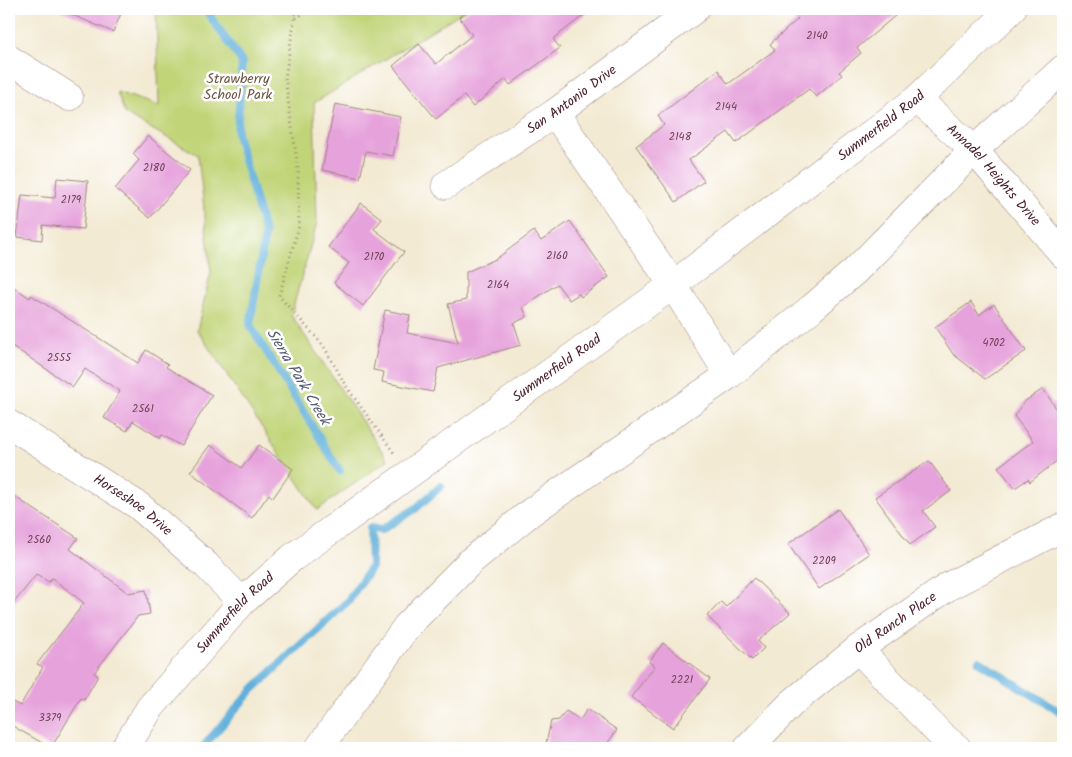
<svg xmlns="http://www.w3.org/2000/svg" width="1072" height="757" font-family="Kalam,sans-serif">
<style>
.green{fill:#c1d477;stroke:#867a51}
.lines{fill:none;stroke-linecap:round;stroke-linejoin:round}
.stream{stroke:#61b0db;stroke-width:8}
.building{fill:#e6a2db}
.minor-casing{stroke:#9e847f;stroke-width:29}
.path{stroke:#9e847f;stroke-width:3;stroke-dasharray:1 4;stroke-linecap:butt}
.minor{stroke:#fff;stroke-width:28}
.labels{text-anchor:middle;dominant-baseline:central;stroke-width:5;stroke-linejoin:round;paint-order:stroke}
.number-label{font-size:11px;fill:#714057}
.park-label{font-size:14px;fill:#6e5542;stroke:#fff}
.street-label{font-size:14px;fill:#4a1f2b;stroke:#fff}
.water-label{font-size:15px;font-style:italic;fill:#535971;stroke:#fff}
</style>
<rect width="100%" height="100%" fill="#fff"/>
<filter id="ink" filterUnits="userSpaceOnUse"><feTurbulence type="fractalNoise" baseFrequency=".02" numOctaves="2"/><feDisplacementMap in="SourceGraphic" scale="10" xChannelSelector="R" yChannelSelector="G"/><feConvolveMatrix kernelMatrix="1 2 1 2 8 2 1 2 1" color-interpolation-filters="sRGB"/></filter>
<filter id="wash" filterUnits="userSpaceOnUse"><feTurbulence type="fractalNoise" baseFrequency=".0096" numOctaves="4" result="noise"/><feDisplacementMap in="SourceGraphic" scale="20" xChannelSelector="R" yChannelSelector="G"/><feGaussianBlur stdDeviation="1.12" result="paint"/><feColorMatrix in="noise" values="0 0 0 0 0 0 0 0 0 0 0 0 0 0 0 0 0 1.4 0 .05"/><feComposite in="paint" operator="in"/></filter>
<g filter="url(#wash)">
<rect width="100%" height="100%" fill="#f3ead3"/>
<!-- green -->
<path class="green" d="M156,9H467L314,103L317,223L291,315L388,460L317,510L197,330L211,272L198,155L125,114L117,92L159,106Z"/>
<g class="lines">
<!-- stream -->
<g class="stream">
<path d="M205,9L242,62L237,134L265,234L250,325L340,471"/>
<path d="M979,661L1063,714"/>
<path d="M202,748L253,689L348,601L371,567L370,528L381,530L415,509L441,486"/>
</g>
</g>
<g id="blocks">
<!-- building -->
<g class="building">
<path d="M58,9H123L113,32Z"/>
<path d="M470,9H592L553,39L560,48L510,85L506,79L473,107L464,96L436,119L393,66L419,44L436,64L472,35L459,17Z"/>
<path d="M789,9H903L857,48L861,53L839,72L842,75L816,97L809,89L736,143L728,132L689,160L704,181L676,202L636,146L664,125L658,116L718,70L728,84L775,50L770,44L798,19Z"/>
<path d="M335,104L401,117L393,156L366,151L360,178L322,170Z"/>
<path d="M148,136L190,170L150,218L115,189L139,160L133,154Z"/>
<path d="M57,178L88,181L83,229L43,225L42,240L17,237L22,195L55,198Z"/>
<path d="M361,203L382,219L374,229L404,252L363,306L334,283L349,263L328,247Z"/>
<path d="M570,221L609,277L581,297L579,294L569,300L557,284L523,307L527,317L514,323L521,345L438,368L433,392L382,382L384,372L373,370L385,310L410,315L407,333L458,343L448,304L466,300V272L496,259L534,231L541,241Z"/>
<path d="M9,284L30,298L31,295L138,363L146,350L168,364L166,367L212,395L181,446L162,435L160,438L133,421L127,431L104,418L120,391L85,369L73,387L9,344Z"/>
<path d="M971,302L979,315L994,304L1026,351L985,379L953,354L935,327Z"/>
<path d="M1043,389L1063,418V456L1030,482L1028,479L1015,488L998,467L1033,441L1014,416L1024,402Z"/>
<path d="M210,445L242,468L259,445L293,469L273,498L269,494L252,518L190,472Z"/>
<path d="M929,461L951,491L923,511L935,527L910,545L875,497Z"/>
<path d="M9,493L78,538L70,549L128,593L146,590L150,614L138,616L94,673L98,676L84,700L81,698L51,748L9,724V700L20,706L43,667L37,664L84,603L52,578L49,582L36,575L9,609Z"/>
<path d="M838,509L869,554L819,589L788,544Z"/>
<path d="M754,578L790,613L758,641L764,648L752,660L707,616L721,602L726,607Z"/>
<path d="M663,643L710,679L673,728L631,697L655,666L649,662Z"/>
<path d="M587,709L617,730L604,748H545L551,721L559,720L566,711L580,720Z"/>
</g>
</g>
</g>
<g filter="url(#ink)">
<use href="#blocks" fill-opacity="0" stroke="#9e847f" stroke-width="1"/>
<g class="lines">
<!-- minor casing -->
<g class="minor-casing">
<g id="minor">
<path d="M9,59L69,97"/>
<path id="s1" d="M917,99L974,150L1063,254"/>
<path d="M555,113L673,285L729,375"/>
<path id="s2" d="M446,185L555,113L695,9"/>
<path id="s3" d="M9,424L139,506L206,565L242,602"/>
<path d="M858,649L942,736L957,748"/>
<path id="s4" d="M125,748L150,708L242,602L292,558L673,285L917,99L1012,9"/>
<path d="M319,748L407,626L472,560L531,512L729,375L812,308L855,271L974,150L1063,69"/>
<path id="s5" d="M748,748L792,703L858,649L949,586L1063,527"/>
</g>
</g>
<!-- path -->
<g class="path">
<path d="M296,9L285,78L298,169L299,226L279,296L323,345L346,386L394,453"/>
<path d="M296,18L311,9"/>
</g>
<!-- minor -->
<use href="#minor" class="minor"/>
</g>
</g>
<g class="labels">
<!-- number labels -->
<g class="number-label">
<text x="817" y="36">2140</text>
<text x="726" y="107">2144</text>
<text x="680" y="137">2148</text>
<text x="154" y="168">2180</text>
<text x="71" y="200">2179</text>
<text x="557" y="256">2160</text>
<text x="374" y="257">2170</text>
<text x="498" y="285">2164</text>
<text x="994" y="343">4702</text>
<text x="59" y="358">2555</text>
<text x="143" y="409">2561</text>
<text x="39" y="540">2560</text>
<text x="824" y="561">2209</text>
<text x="682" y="680">2221</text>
<text x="50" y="718">3379</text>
</g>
<!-- park labels -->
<g class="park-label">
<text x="238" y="79">Strawberry<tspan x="238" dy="16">School Park</tspan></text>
</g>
<!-- street labels -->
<g class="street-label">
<text stroke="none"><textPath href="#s2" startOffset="152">San Antonio Drive</textPath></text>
<text stroke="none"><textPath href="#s4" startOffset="985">Summerfield Road</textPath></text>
<text stroke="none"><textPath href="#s1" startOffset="108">Annadel Heights Drive</textPath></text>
<text stroke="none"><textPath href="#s4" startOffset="580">Summerfield Road</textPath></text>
<text stroke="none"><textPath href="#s3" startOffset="148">Horseshoe Drive</textPath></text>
<text stroke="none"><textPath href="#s4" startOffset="175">Summerfield Road</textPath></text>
<text stroke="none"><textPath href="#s5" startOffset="194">Old Ranch Place</textPath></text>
</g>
<!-- water labels -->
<g class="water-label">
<text transform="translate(298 377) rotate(59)">Sierra Park Creek</text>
</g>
</g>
<!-- margin -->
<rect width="1072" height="757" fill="none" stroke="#fff" stroke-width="30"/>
</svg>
